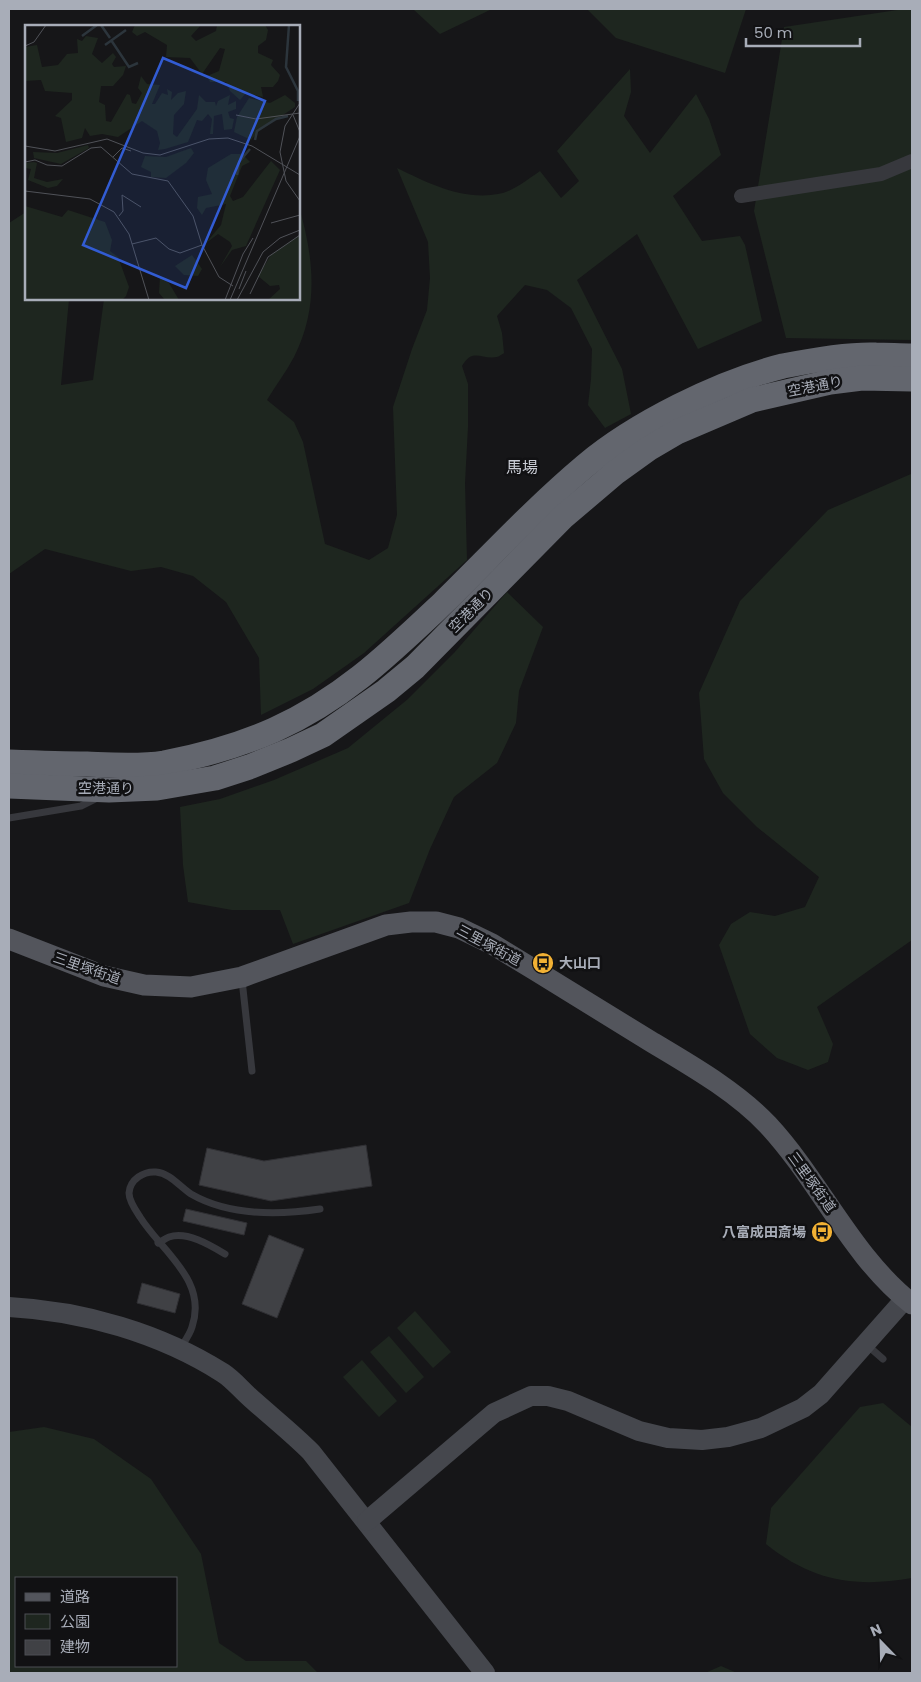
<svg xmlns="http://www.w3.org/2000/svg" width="921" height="1682" font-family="Poppins,'Noto Sans JP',sans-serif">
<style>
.green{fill:#1e261f;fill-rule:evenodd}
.building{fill:#404145;stroke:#303034}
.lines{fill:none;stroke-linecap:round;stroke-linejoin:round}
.lane{stroke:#37383d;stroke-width:7}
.street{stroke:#37383d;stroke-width:14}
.secondary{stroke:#45474d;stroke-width:20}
.primary{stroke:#53555c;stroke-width:21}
.highway{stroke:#63666e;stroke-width:25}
.labels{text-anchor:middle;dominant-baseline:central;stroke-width:5;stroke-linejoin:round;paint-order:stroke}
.street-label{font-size:14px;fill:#a8adb8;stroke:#111113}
.poi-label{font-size:14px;font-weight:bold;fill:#a8adb8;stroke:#111113;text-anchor:start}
.quarter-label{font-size:16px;fill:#c9ccd4;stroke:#111113}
.inset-river{fill:none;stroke:#2c353c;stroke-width:2.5}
.inset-road{fill:none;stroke:#505258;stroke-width:1}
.view{fill:#325cd3;fill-opacity:0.15;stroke:#325cd3;stroke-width:2.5}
.inset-edge{fill:none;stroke:#a8adb8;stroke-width:2.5}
</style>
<rect width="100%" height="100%" fill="#161618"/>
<!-- green -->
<g class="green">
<path d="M413,9H492L440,34Z"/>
<path d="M587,9H746L725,73L616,38Z"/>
<path d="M904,9H912V340L786,338L754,211L784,27Z"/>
<path d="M630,69L631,92L624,116L650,153L696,94L709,119L721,155L673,196L702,241L740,236L745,245L762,321L698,349L637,234L577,280L622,369L631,414L605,428L588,405L591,379L592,349L571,308L547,290L525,285L497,316L502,333L504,353C504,353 498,357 497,357C481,360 473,347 462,366L468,384V427L465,483L467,560L364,653L313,689L261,715L259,658L226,602L193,576L161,567L131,571L45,549L9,574V223L26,212V299H69L61,385L93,380L104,299H299V207C314,258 319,308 294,357C286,372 276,385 267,400L294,422L303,442L325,544L369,560L388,548L397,515L393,407L412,349L427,310L430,278L428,242L397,168C430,184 465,202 503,193C514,190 530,178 540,171L561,198L579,181L557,151Z"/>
<path d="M911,474H912V940L817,1007L833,1044L828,1062L808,1070L777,1058L750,1034L719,945L731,924L750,912L775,916L805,907L819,877L757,827L723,793L704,759L699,693L740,601L828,510Z"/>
<path d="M507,592L543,627L519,691L516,723L497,763L454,797L430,849L409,903L293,944L280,910H232L188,902L183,865L180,807L220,799L274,780L348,748L408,699L454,653Z"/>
<path d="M415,1311L451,1352L433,1368L397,1328Z"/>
<path d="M389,1336L424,1377L406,1393L370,1352Z"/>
<path d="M362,1360L397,1401L379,1417L343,1377Z"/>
<path d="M883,1403L912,1427V1578C855,1588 812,1581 766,1544L771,1508L860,1407Z"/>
<path d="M44,1427L94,1439L151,1479L201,1554L219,1643L246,1661H306L318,1673H9V1432ZM176,1578V1666H16V1578Z"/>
<path d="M721,1666L737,1673H705Z"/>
</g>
<!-- building -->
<g class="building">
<path d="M366,1145L372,1186L271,1201L199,1185L207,1148L264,1161Z"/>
<path d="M186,1209L247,1223L244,1235L183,1221Z"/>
<path d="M269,1235L304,1249L277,1318L242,1304Z"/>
<path d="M142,1283L180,1294L175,1313L137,1303Z"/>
</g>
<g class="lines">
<!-- lane -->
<g class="lane">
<path d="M9,818L81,806L99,797"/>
<path d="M242,980L252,1071"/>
<path d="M158,1243C162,1241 166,1238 169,1237C187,1231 210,1245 225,1254"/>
<path d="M867,1345L883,1359"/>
<path d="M181,1347C185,1341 190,1334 192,1327C208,1280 162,1252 140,1217C136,1211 129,1201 129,1193C130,1179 144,1171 156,1172C170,1173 180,1187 191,1194C229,1216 279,1215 320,1209"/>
</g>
<!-- street -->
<path class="street" d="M741,196L881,174L912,161"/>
<!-- secondary -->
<g class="secondary">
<path d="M9,1307C83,1311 160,1333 223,1373C234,1380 243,1392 254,1401C273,1418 293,1434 311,1452L485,1673"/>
<path d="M367,1521L494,1413L531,1396H548L568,1401L639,1431L668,1438L702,1440L728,1437L761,1428L803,1408L821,1394L905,1299"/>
</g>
<!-- primary -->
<path class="primary" d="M9,939L104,976L144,985L191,987L242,977L386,925L411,922H436L459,928L492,944C545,976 598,1009 650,1041C690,1065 736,1091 768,1125C820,1181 851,1256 912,1304"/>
<!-- highway -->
<g class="highway">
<path d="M9,762C35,763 61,764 87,764C112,765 139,767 164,763C201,756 240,745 274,730C343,699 389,654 443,603C490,557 535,508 585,466C635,424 719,382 783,366C808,361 850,354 876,355C888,355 900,356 912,356"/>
<path d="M9,786L109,790L157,788L215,778L249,767L291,750L323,735L386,691L415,667L563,517L616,472L648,449L677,432L752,400L830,382L862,378L912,379"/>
</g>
</g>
<!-- icons -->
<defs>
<g id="bus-disc" transform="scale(1.125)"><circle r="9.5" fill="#f2b134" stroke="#111113"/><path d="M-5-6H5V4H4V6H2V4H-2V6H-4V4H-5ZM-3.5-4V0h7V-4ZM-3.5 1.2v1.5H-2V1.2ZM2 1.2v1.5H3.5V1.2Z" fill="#111"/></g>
</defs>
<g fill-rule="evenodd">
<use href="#bus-disc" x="543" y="963"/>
<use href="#bus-disc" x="822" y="1232"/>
</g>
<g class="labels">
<!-- street labels -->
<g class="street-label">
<text transform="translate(815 386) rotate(-11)">空港通り</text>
<text transform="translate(471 610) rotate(-45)">空港通り</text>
<text x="106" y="788">空港通り</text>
<text transform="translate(489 945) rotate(28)">三里塚街道</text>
<text transform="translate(87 968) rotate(19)">三里塚街道</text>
<text transform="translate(812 1182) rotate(54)">三里塚街道</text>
</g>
<!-- poi labels -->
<g class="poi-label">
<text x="559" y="963">大山口</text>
<text x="806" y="1232" text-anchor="end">八富成田斎場</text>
</g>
<!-- quarter labels -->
<g class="quarter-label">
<text x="522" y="467">馬場</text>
</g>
</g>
<!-- overview -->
<g transform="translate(25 25)">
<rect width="275" height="275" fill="#161618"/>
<path d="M110,0H176L166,11L171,16L191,6L192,0H240L243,5L241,15L233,21V28L248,35L246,40L255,50L253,56L248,62H236L238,72L221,68L215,75L205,66L201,57H185L182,51L194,46L200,24L195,23L177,49L165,33L141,32L142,20L120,7L112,11L107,7ZM61,11L73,13L67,29L77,38L88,28L91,32L87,39L89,42L101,41L98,50L88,61H76L74,77L80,80L81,96L86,97L102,69L105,70L107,78L111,79L117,68L113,63L116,51L122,59L135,60L127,79H130L137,68L143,70L142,64L147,67L146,75L153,68L161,66L159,79L149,90L148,109L152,112L172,84L174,70L181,77H190L191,81L193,76L205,70L203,80L211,76V84L203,87L205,93L209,94L207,104L199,105L197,89L189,91L188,109H185L187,94L183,89L177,96L172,95L163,117L140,124L133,125L135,118L132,106L117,96L93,112L77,109L65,111L60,103L57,113L41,117L36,93L30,91L47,75V68L20,66L16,55L0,56V22L12,20L17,42L33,40L42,29L53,28L52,14L57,16ZM260,70L270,78V82L234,106L226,115L209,107L212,92L224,73L245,78ZM63,120L64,123L36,139L9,133L8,127L32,128ZM166,123L169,128L161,138L141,153L126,152V147L116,142L120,131L141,132ZM206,129H217L225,137L217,141L205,171L208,176L218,172L246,136L255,145L221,221L207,225L195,242L207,221L205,217L193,209L180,219L196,200L201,179L181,183L177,190L172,183L173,172L187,169L181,155L183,143ZM9,137L12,138L9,153L22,157L38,154L32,161L23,163L3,155L6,144L0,143V138ZM0,181L37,192L43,185L80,197L87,215L85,226L93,232L104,262L101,271L97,275H0ZM275,210V275H243L255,264L254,260L245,261L233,251L246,230ZM167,230L177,244L173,251L159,250L150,241ZM135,252L144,258L154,275H140L134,268Z" fill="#1e261f"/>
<path class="inset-river" d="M76,0L85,13M264,0L261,42L273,66V76M57,11L72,0M86,15L104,42L113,38M80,20L101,5M230,115L232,106L251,94L263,91M212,150L214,137L225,124"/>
<path class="inset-road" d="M0,21L9,17L21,0M275,78L260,101L255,127L261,156L275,176M211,90L231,94L275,88M268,90L275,107M0,121L30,126L82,114L118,128L135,130L184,114L203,113L227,121L275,150M88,132L97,123L106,126M0,137L10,135L22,140L37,141L66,123L76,122L107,149L143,156L168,191L177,220L194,252L208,261M0,166L65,174L89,187L104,209L124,275M94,191L98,186L97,170L116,182M246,198L275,190M107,219L131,213L144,224L155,228L177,220M214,264L221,246M225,269L243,232L275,210M200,275L218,229L228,213M205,275L275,111M212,275L238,227L255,213L275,205"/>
<path class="view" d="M138,33L240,76L161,263L58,220Z"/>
<rect width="275" height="275" class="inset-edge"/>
</g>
<!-- border -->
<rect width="921" height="1682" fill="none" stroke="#a8adb8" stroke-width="20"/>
<!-- legend -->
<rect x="15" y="1577" width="162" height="90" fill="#111113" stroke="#4d4f55"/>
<rect x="25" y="1593" width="25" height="8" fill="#53555c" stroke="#4d4f55"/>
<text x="60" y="1602" font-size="15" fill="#a8adb8">道路</text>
<rect x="25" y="1614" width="25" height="15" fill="#1e261f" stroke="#4d4f55"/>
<text x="60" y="1627" font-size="15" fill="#a8adb8">公園</text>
<rect x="25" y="1640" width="25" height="15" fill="#404145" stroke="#4d4f55"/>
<text x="60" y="1652" font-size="15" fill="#a8adb8">建物</text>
<!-- north arrow -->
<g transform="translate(881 1642) rotate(337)" stroke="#111113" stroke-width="4" paint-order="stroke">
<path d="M0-4L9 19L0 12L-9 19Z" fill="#a8adb8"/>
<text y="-8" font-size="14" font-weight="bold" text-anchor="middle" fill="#a8adb8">N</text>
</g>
<!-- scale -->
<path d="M746 38v8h114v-8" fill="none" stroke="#a8adb8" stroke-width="2.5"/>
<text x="754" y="38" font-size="15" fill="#a8adb8" stroke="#111113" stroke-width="4" paint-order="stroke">50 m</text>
</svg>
